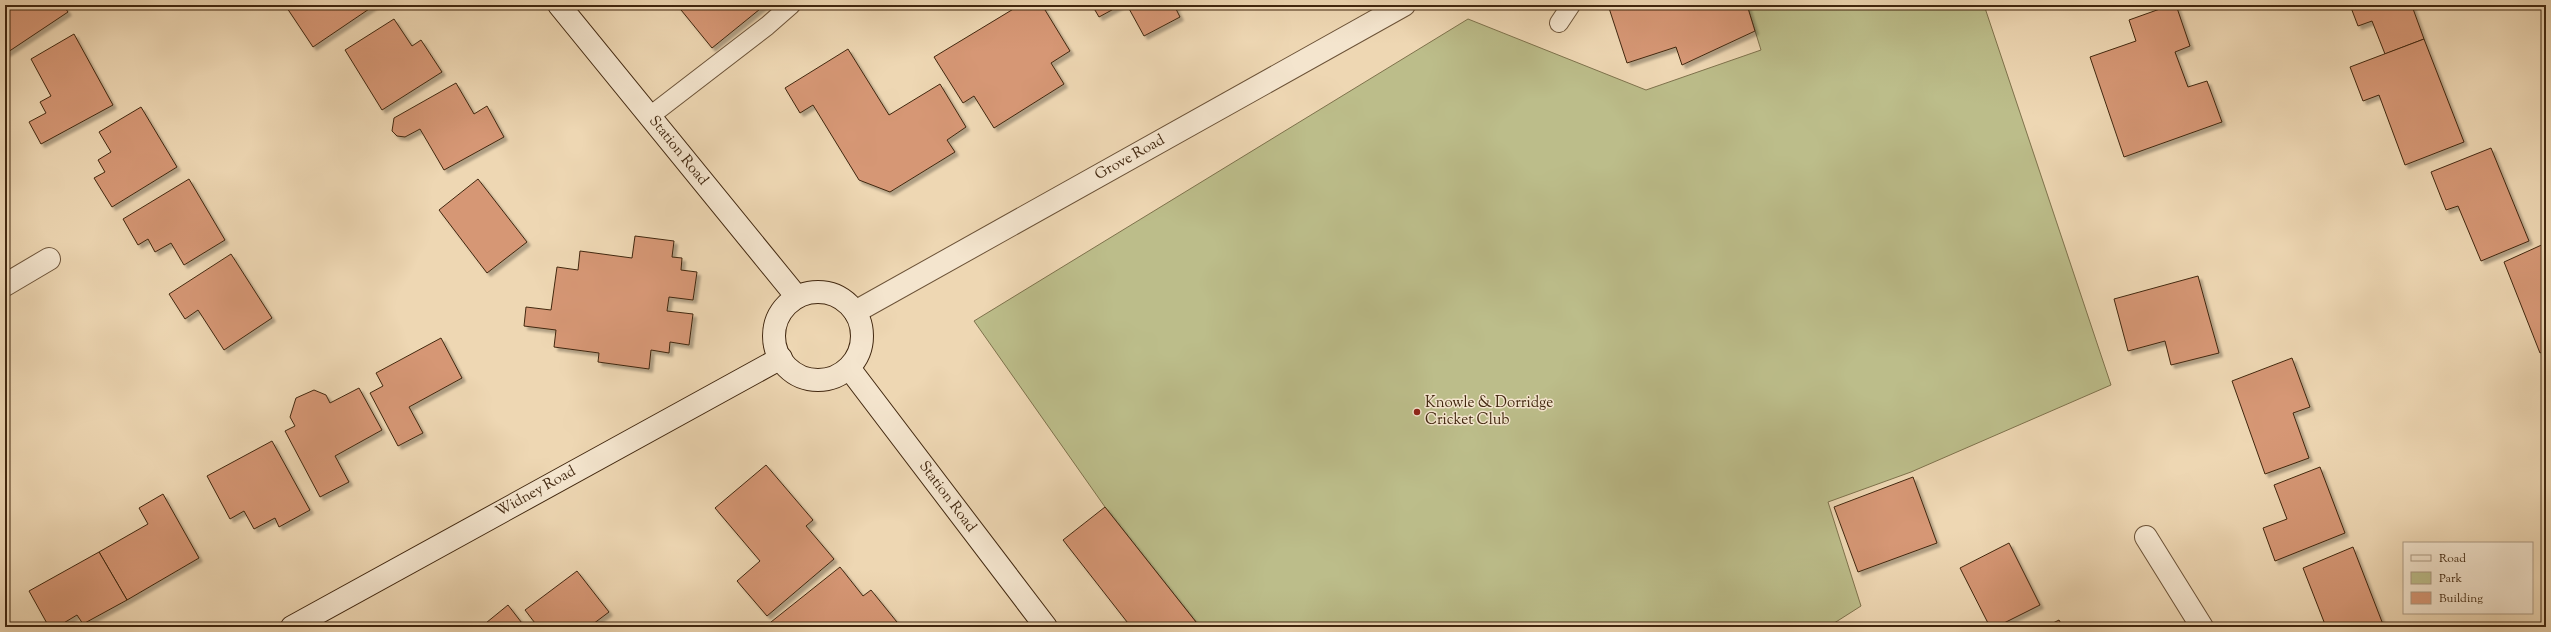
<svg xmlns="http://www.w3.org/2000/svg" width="2551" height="632" font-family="'Sorts Mill Goudy',serif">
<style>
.green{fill:#bcbd8a;stroke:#7e724c}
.building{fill:#d69775;stroke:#41270f;filter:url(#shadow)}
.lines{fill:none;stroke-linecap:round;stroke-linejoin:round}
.lane-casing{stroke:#6c5338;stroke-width:20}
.street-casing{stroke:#6c5338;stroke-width:24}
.secondary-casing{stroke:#41270f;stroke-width:24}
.lane{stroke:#f4e5ce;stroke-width:18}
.street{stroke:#f4e5ce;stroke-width:22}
.secondary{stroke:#f4e5ce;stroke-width:22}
.poi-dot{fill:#8f2418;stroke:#f4e5ce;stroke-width:1.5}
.labels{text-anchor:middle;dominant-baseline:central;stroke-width:3;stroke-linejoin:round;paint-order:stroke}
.street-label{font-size:15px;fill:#41270f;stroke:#f4e5ce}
.poi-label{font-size:15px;fill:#41270f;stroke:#f4e5ce;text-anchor:start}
</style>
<defs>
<filter id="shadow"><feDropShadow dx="3.5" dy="3.5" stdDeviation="1" flood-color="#0004"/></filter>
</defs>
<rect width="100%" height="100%" fill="#eed7b3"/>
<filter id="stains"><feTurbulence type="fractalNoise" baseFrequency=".005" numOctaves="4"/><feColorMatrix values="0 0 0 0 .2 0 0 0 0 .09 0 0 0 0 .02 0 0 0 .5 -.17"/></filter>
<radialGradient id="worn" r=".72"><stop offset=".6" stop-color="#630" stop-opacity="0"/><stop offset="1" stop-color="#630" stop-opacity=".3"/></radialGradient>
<!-- green -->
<path class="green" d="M1747,5H1984L2111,385L1911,472L1828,502L1861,606L1828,627H1200L1105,507L974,321L1468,19L1646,90L1761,50Z"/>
<!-- building -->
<g class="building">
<path d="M5,5H63L68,12L5,54Z"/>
<path d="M285,5H375L313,47Z"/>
<path d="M677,5H765L712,48Z"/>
<path d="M1020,5H1042L1070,51L1051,63L1064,84L994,128L974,96L963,103L934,57Z"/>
<path d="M1092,5H1121L1099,17Z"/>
<path d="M1127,5H1179L1175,7L1180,17L1144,36Z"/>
<path d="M1608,5H1747L1755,31L1682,65L1676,47L1627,63Z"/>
<path d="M2171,5H2176L2190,46L2175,52L2188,87L2207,81L2222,122L2124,157L2090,57L2136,41L2129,20Z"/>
<path d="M2350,5H2414L2412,6L2424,39L2385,54L2372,21L2358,26Z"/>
<path d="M394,19L412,46L421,40L442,72L382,110L345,50Z"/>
<path d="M74,34L113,105L41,144L29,122L46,113L40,102L51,96L31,59Z"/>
<path d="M2424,39L2464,142L2405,165L2379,95L2363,101L2350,67Z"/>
<path d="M848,49L889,115L940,84L966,127L947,140L955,152L890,192L859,180L813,105L800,113L785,88Z"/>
<path d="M456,83L474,114L487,106L504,137L444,170L420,129L405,137L397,136L392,131L394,118Z"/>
<path d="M141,107L177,167L112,207L94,178L105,172L98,160L111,152L99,132Z"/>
<path d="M2491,148L2529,241L2481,261L2458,206L2446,210L2431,172Z"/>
<path d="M189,179L225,240L184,265L171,243L155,252L148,239L138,245L123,219Z"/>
<path d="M478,179L527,242L487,273L439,210Z"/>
<path d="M635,236L674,241L672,257L682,258L681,270L697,272L693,300L669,297L667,311L693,314L689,345L670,342L669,353L651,350L649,369L598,362L599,353L554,347L556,330L524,326L526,307L551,310L557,267L578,270L580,251L632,258Z"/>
<path d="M2546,243V350L2540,353L2504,262Z"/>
<path d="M231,254L272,318L224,350L198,310L185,319L169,294Z"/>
<path d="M2198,276L2219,353L2171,365L2165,341L2128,351L2114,299Z"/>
<path d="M441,338L462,378L409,407L423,433L398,446L370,393L383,386L376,373Z"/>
<path d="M2292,358L2310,407L2293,413L2309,458L2265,474L2232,381Z"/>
<path d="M359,388L382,430L335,456L349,482L320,497L285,431L295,426L290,417L296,398L314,390L326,395L330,403Z"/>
<path d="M272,441L310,510L279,527L275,518L254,529L244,511L230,519L207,476Z"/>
<path d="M766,465L813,520L806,526L834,559L767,616L737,581L760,561L715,508Z"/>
<path d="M2320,467L2345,533L2275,561L2263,528L2287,519L2274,485Z"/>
<path d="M1913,477L1937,543L1858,572L1834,507Z"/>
<path d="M163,494L199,558L127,600L99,552L148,524L139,508Z"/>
<path d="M1105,507L1200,627H1131L1063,540Z"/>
<path d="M2009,543L2040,605L1996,627H1990L1960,568Z"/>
<path d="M2353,547L2384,627H2326L2303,568Z"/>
<path d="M99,552L127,600L83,624L77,615L57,627H49L29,591Z"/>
<path d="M840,567L863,596L871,590L901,627H774L771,622Z"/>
<path d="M577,571L609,612L589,627H538L525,610Z"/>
<path d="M508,605L525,627H481Z"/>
<path d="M2059,620L2063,627H2045Z"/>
</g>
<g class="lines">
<!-- lane casing -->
<g class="lane-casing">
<g id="lane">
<path d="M1559,23L1571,5"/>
<path d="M650,116L767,26L791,5"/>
</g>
</g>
<!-- street casing -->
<g class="street-casing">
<g id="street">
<path d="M5,285L49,259"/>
<path d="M855,312L1404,5"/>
<path d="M2146,537L2202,627"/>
</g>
</g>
<!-- secondary casing -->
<g class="secondary-casing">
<g id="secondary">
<path d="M559,5L797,297"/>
<circle cx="818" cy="336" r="44"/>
<path d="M849,368L1046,627"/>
<path d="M292,627L781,358"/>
</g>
</g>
<!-- lane -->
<use href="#lane" class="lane"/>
<!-- street -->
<use href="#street" class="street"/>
<!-- secondary -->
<use href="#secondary" class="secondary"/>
</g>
<!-- markers -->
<circle class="poi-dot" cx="1417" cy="412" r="4"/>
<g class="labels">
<!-- street labels -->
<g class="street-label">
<text transform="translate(678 151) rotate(51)">Station Road</text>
<text transform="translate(1130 158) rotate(-29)">Grove Road</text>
<text transform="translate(536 492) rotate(-29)">Widney Road</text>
<text transform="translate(947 497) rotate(53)">Station Road</text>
</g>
<!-- poi labels -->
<g class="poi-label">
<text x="1425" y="403">Knowle &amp; Dorridge<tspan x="1425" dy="17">Cricket Club</tspan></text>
</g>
</g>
<!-- margin -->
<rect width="2551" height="632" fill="none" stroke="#eed7b3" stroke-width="20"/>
<rect x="6" y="6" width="2539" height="620" fill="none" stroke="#41270f" stroke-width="2"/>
<rect x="10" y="10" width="2531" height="612" fill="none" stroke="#41270f"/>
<!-- legend -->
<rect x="2403" y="542" width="130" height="72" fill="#f4e5ce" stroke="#ac9982"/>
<rect x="2411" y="555" width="20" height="6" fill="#f4e5ce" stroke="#ac9982"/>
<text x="2439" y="562" font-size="12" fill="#41270f">Road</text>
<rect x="2411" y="572" width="20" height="12" fill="#bcbd8a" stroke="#ac9982"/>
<text x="2439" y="582" font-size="12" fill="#41270f">Park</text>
<rect x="2411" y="592" width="20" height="12" fill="#d69775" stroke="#ac9982"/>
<text x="2439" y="602" font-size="12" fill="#41270f">Building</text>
<rect width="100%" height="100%" filter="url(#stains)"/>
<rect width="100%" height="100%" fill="url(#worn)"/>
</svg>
